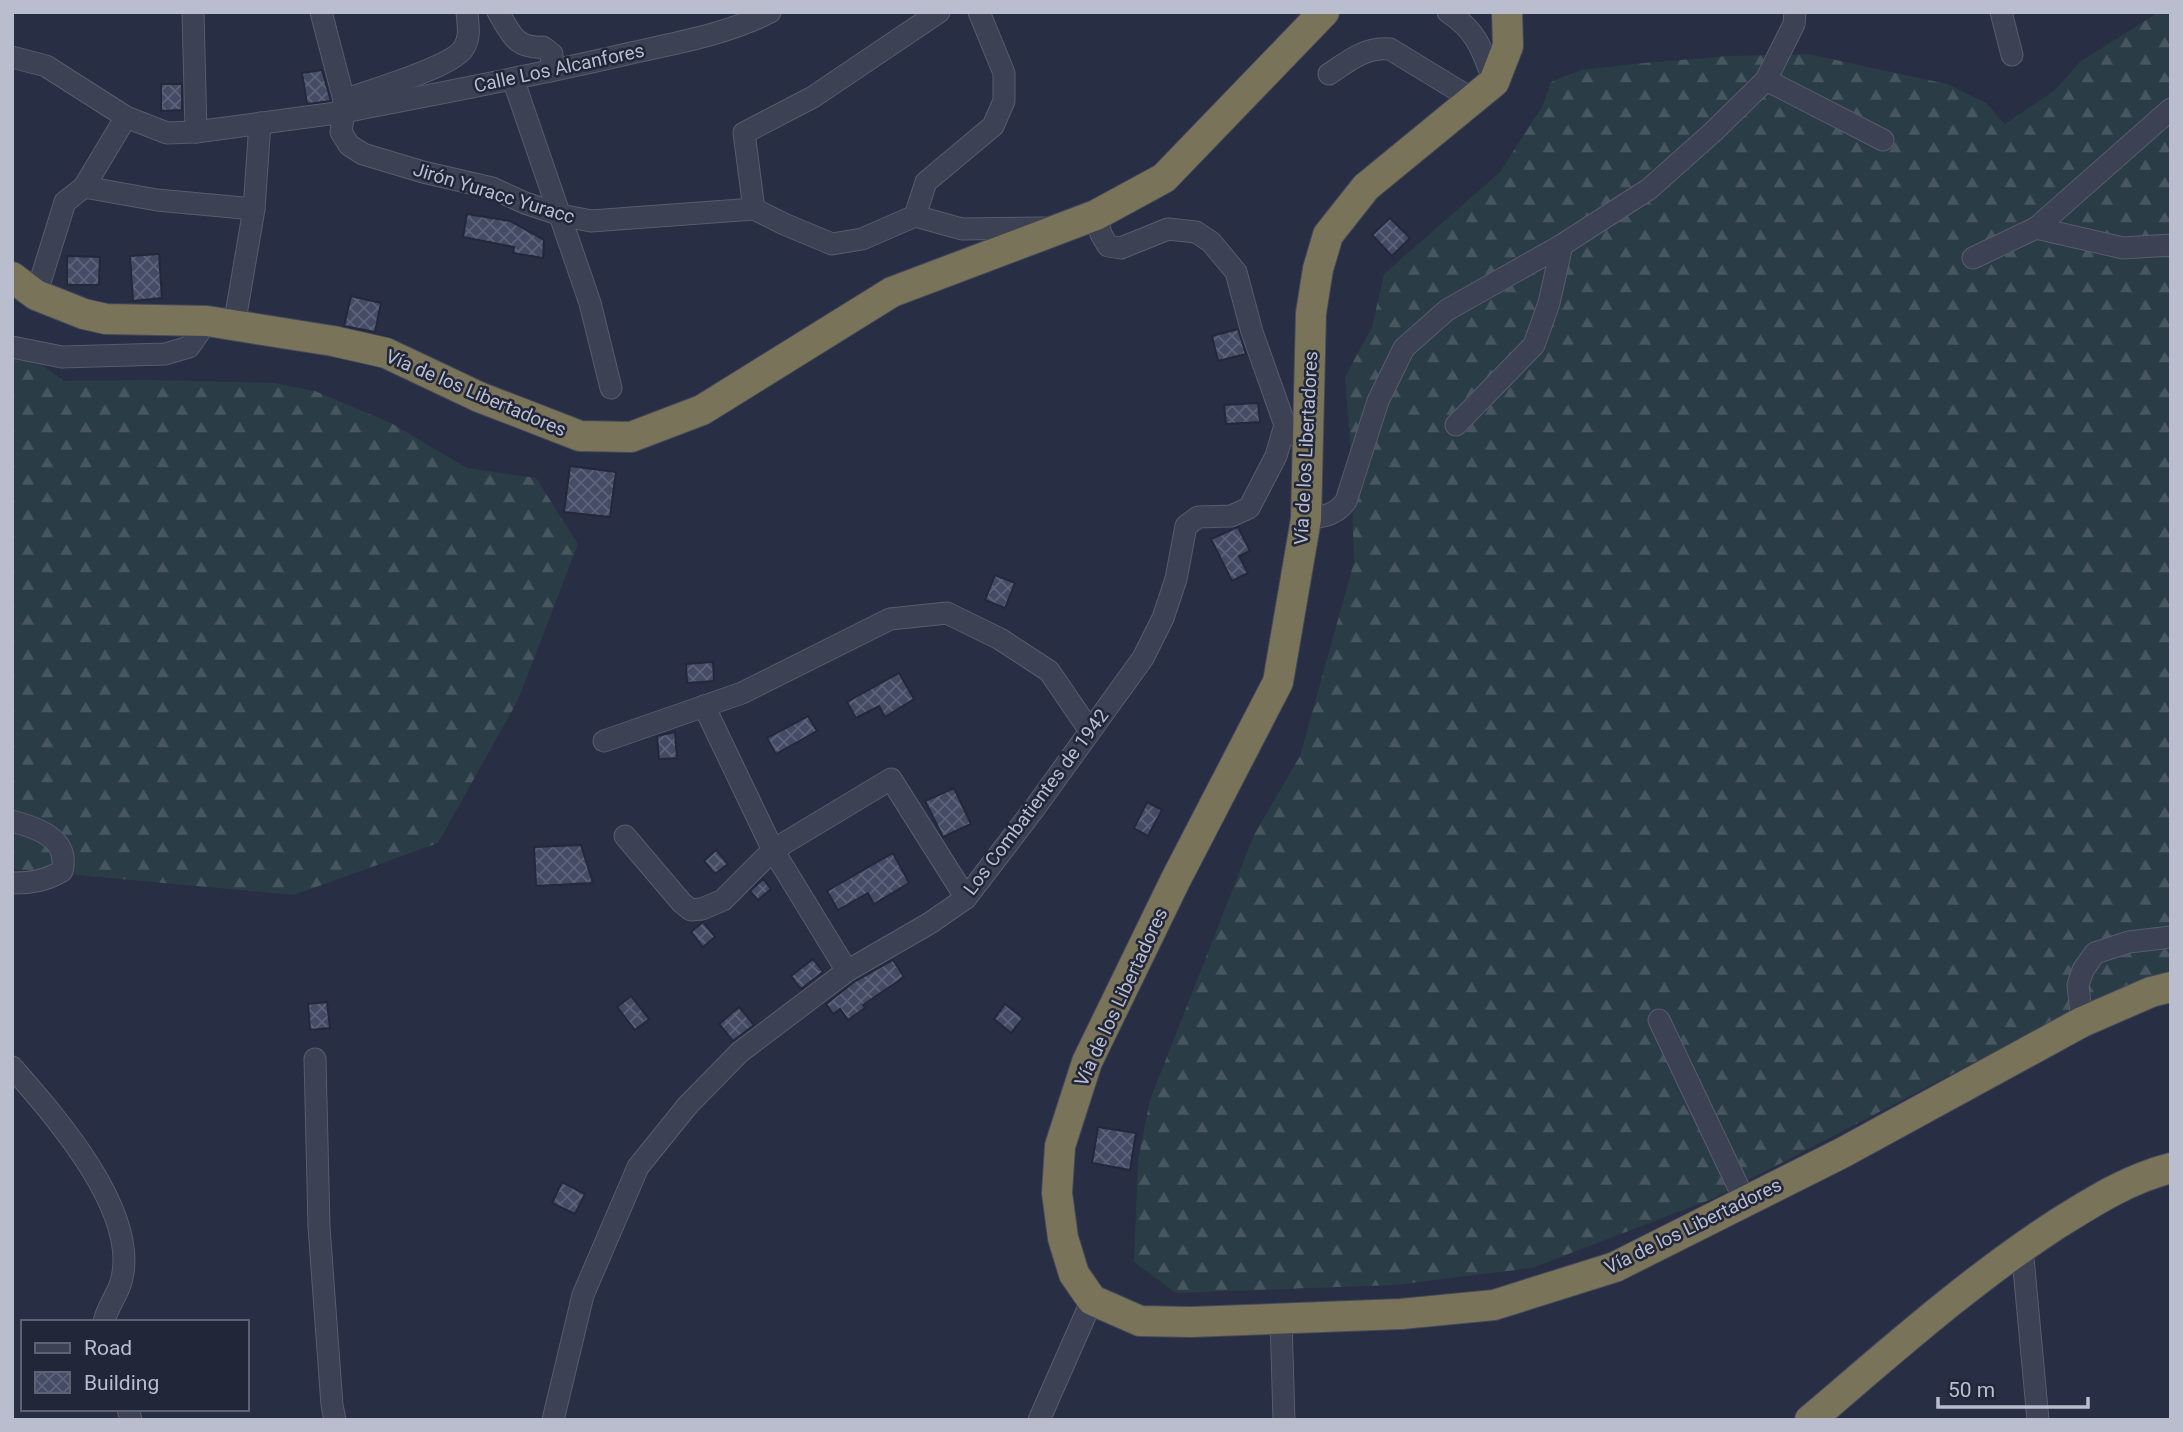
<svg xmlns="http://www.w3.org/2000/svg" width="2183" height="1432" font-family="Roboto,sans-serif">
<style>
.forest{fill:url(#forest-firs)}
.building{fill:url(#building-cross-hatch);stroke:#23283b;stroke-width:2}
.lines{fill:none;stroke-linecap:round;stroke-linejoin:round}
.minor-casing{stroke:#585c6e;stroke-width:23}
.highway-casing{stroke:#44495b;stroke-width:32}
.minor{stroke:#3c4153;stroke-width:21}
.highway{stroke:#797359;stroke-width:30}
.labels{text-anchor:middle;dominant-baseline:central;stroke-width:5;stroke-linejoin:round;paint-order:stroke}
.street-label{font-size:19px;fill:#babdcd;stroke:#212639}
</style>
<defs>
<pattern id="forest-firs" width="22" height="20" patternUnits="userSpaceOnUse" patternTransform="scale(1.75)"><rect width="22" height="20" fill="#2a3c45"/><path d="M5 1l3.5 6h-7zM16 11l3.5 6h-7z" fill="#47565f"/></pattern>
<pattern id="building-cross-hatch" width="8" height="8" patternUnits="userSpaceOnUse" patternTransform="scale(1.75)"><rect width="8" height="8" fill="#444b64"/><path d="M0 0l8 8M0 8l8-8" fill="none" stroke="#5d6379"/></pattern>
</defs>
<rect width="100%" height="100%" fill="#282e44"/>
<!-- forest -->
<g class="forest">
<path d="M2159,12H2171V971L2100,997L1712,1199L1532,1268L1395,1285L1176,1293L1134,1262L1138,1160L1150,1100L1254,835L1300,756L1354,562L1350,440L1345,377L1372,327L1384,274L1500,172L1542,107L1551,82L1581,70L1633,64L1729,56L1808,54L1947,84L1986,103L2005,124L2055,90L2081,61Z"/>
<path d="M12,344L64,381L146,380L275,383L315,391L391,423L467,468L536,478L578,544L518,700L438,843L294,895L12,869Z"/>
</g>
<!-- building -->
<g class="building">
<path d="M322,70L331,101L307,104L302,73Z"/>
<path d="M161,84H182V110L161,111Z"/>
<path d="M467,214L510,221L544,240L543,258L513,253L514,247L463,237Z"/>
<path d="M1390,218L1410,238L1392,256L1372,235Z"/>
<path d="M159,254L162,298L133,301L130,256Z"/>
<path d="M67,256L100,257L99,285H67Z"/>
<path d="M351,296L381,303L375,332L344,326Z"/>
<path d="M1238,329L1246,354L1218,361L1212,336Z"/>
<path d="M1258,403L1260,422L1226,424L1224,405Z"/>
<path d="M570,466L616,472L610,517L564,512Z"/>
<path d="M1238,527L1250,551L1239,556L1248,573L1232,581L1211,539Z"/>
<path d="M995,575L1015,583L1005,608L985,600Z"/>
<path d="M713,662L714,681L687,683L686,664Z"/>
<path d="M899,673L914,699L885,717L879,706L856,718L847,702Z"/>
<path d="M808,716L817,731L776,754L767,738Z"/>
<path d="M675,732L677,758L659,759L657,736Z"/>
<path d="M954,788L971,824L943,837L925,801Z"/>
<path d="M1147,802L1162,810L1148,836L1134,828Z"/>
<path d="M581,845L593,883L536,886L534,847Z"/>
<path d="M716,850L728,864L715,874L704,861Z"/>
<path d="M893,853L909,883L874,904L868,893L838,910L827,891Z"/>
<path d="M763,879L771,889L758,900L750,891Z"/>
<path d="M703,922L715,937L703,947L691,932Z"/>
<path d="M813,959L823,972L801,989L791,976Z"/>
<path d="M893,960L904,977L863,1005L865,1008L848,1020L840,1009L833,1014L826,1004L854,982Z"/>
<path d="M631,996L649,1019L635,1030L617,1007Z"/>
<path d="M327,1002L330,1028L310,1030L308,1004Z"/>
<path d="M1005,1004L1023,1018L1011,1033L994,1019Z"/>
<path d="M739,1007L754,1025L733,1041L719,1024Z"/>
<path d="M1098,1127L1136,1133L1130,1170L1092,1163Z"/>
<path d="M562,1182L585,1194L575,1214L552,1203Z"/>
</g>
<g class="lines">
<!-- minor casing -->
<g class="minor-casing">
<g id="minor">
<path d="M193,12L196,132"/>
<path d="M321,12L344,100V112C439,93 533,76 627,54C674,43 726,35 770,12"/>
<path d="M498,12C511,33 515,49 543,47L552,54L551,71"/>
<path d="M1448,12C1478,32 1482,50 1494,82"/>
<path d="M2001,12L2012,55"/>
<path d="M12,57L46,66L126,117L167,133L196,132L344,112L341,132L349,145L363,154L423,172L492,188L525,203L561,215L591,221L754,209L784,224L832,244L862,239L915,216L962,229L1045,228"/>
<path d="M1329,74C1349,61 1364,47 1390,49L1472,99"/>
<path d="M513,79L590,303L611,388"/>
<path d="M1766,80L1883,140"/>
<path d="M344,100C368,91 450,68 463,49C471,38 468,25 467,12"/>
<path d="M84,187L157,200L254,209"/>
<path d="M754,209L744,133L813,97L939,12"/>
<path d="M1096,215L1101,234L1108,246L1121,248L1168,229L1196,232L1211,242L1236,272L1252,332L1285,425L1295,435"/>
<path d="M915,216L926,182L993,126L1004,101V73L979,12"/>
<path d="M2036,228L2123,248L2171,245"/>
<path d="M1973,258L2036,228L2171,109"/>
<path d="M36,295L65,202L84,187L126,117"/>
<path d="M234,326L254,209L260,123"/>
<path d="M12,347L62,357L165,354L189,347L207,321"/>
<path d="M1456,425L1534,345L1549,303L1562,245"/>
<path d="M1306,519C1323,516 1335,516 1346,501L1378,401L1404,348L1447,310L1562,245L1649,189L1713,132L1766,80L1794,24L1795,12"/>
<path d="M704,706L773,850L847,971"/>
<path d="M604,741L742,693L890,619L947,613L1000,639L1049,671L1090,731"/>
<path d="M12,821C38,828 70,839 62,871C45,881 32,883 12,883"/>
<path d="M625,836L682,903L691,910L702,909L723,900L773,850L891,779L966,898"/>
<path d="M1659,1020L1746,1203"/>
<path d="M2082,1022L2078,985L2083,970L2095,953L2129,942L2171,937"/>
<path d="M315,1059L319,1227L332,1405L335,1420"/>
<path d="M12,1067C55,1116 141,1213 121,1282C117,1296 107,1307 104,1322"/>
<path d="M2022,1247L2038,1420"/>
<path d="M1281,1319L1284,1420"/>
<path d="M128,1409L131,1420"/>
<path d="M553,1420L583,1295L638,1167L688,1105L740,1052L847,971L930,923L966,898L1034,809L1143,658L1163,618L1176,579L1186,526L1198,517L1231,516L1249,508L1276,456L1285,425"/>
<path d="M1039,1420L1092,1300"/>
</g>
</g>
<!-- highway casing -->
<g class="highway-casing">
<g id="highway">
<path d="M1507,12L1508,46L1494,82L1366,187L1328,235L1318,269L1311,313L1306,519L1278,682L1175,881L1087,1062L1060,1146L1057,1193L1063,1238L1074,1274L1092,1300L1140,1321L1191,1322L1401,1314L1494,1305L1615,1267L1842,1153L2082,1022L2151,992L2171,987"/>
<path d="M12,277L36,295L84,314L106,319L207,321L333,341L386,353L479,397L580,436L631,437L702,410L892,292L1096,215L1164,178L1324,12"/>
<path d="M1810,1420C1890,1352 1968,1282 2057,1224C2094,1201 2128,1179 2171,1168"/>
</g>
</g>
<!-- minor -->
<use href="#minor" class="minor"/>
<!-- highway -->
<use href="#highway" class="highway"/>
</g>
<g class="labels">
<!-- street labels -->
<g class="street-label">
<text transform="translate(559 68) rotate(-12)">Calle Los Alcanfores</text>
<text transform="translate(494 193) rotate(17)">Jirón Yuracc Yuracc</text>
<text transform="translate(476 393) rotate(23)">Vía de los Libertadores</text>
<text transform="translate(1306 448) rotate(-87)">Vía de los Libertadores</text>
<text transform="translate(1036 802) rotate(-53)">Los Combatientes de 1942</text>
<text transform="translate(1121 997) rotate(-65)">Vía de los Libertadores</text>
<text transform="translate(1693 1226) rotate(-26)">Vía de los Libertadores</text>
</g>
</g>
<!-- border -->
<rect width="2183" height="1432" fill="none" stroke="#babdcd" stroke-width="28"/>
<!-- legend -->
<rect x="21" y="1320" width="228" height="91" fill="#212639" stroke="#5e6274" stroke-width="2"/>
<rect x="35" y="1343" width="35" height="10" fill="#3c4153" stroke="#5e6274" stroke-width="2"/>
<text x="84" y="1355" font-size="21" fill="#babdcd">Road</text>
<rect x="35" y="1372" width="35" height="21" fill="url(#building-cross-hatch)" stroke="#5e6274" stroke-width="2"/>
<text x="84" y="1390" font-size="21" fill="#babdcd">Building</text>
<!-- scale -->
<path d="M1938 1397v10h150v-10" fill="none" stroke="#babdcd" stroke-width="3.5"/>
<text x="1948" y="1397" font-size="21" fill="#babdcd" stroke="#212639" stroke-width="5" paint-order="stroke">50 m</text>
</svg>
